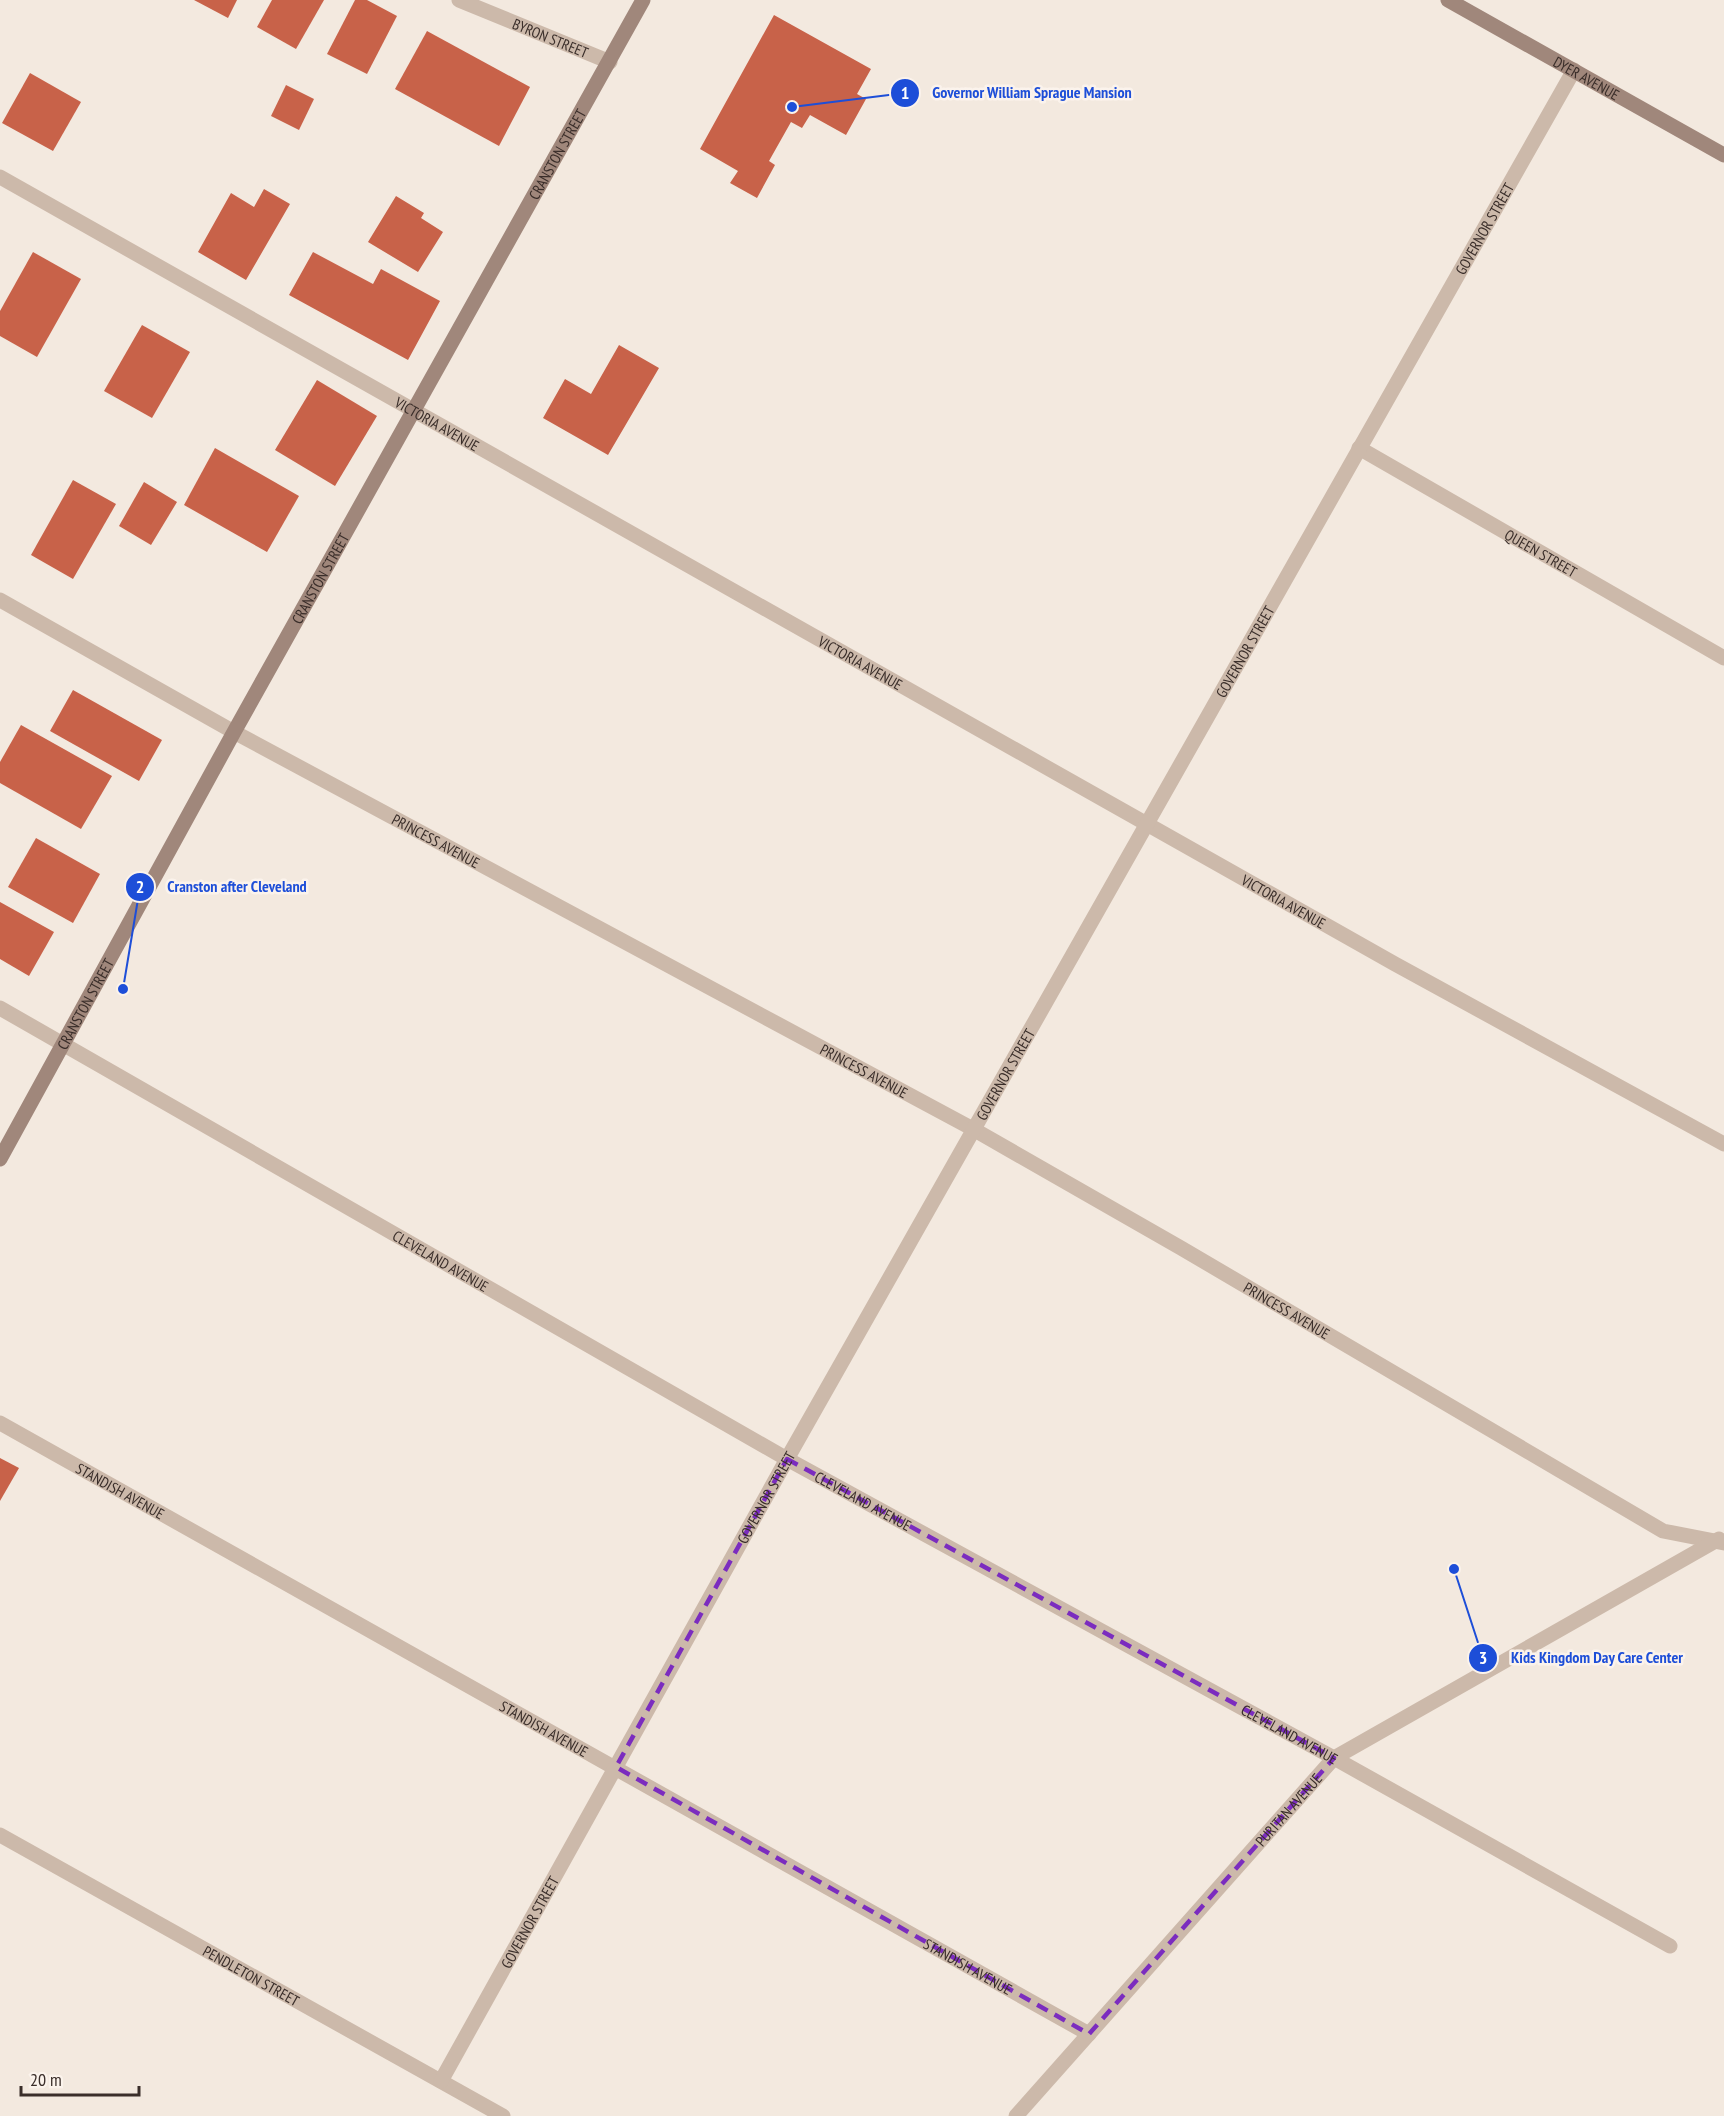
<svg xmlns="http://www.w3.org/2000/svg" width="1724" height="2116" font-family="'PT Sans Narrow',sans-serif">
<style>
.building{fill:#c86249}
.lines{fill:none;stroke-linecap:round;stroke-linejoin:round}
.street{stroke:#ccb9aa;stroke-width:15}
.secondary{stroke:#a0877b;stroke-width:15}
.marked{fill:none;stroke:#7b2cbf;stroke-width:4.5;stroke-dasharray:12 8;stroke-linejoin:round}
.labels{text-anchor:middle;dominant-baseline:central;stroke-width:5;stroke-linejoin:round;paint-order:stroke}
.street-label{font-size:15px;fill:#3a2e2a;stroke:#fbf3ec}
.leader{fill:none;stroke:#1d4ed8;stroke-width:2}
.callout-dot{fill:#1d4ed8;stroke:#fbf3ec;stroke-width:2}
.mark-label{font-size:18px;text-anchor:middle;font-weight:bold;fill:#fff}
.callout-label{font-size:16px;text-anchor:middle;font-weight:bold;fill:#1d4ed8;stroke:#fbf3ec;stroke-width:5;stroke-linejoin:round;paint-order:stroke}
</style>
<rect width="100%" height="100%" fill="#f3e9df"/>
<!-- building -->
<g class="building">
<path d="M194,0H237L228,18Z"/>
<path d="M272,0H324L296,49L257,27Z"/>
<path d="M355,0H367L397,16L367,74L327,54Z"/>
<path d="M774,15L871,69L857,94L866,99L846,135L810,115L802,128L791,122L769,161L775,165L757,198L730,183L738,171L700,149Z"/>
<path d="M427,31L530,87L499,146L395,89Z"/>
<path d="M30,73L81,102L53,151L2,123Z"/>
<path d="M286,85L314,99L299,130L271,116Z"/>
<path d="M264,189L290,204L246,280L198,252L231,193L254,207Z"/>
<path d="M396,196L424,213L421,218L443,232L418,272L368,242Z"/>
<path d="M33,252L81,279L37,357L0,336V311Z"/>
<path d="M313,252L373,284L381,269L440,301L408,360L289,295Z"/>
<path d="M142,325L190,352L152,418L104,391Z"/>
<path d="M619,345L659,368L608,455L543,418L565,379L591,394Z"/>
<path d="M317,380L377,416L335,486L275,450Z"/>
<path d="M215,448L299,496L267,552L184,505Z"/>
<path d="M73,480L116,504L73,579L31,555Z"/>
<path d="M144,482L177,502L151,545L119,526Z"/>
<path d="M73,690L162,740L139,781L50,731Z"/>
<path d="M21,725L112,776L81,829L0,783V762Z"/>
<path d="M36,838L100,874L73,923L8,887Z"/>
<path d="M0,902L54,932L29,976L0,959Z"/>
<path d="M0,1458L19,1468L0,1501Z"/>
</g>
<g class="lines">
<!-- street -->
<g class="street">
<path id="s1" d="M459,0L610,62"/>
<path id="s2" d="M0,177L1395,964L1724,1144"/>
<path id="s3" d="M1359,448L1724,658"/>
<path id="s4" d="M0,600L234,732L973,1129L1181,1248L1663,1531L1724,1543"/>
<path id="s5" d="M0,1008L787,1459L1334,1758L1670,1946"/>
<path id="s6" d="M0,1423L1089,2034"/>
<path id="s7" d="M0,1835L503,2116"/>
<path id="s8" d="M441,2081L787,1459L1574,70"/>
<path id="s9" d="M1016,2116L1334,1758L1719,1539"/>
</g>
<!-- secondary -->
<g class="secondary">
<path id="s10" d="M1448,0L1724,155"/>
<path id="s11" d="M0,1159L234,732L643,0"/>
</g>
</g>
<!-- marked area -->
<path class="marked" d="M787,1459L1334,1758L1089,2034L616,1767Z"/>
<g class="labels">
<!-- street labels -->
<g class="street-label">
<text stroke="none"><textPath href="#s1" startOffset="99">BYRON STREET</textPath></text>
<text stroke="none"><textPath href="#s10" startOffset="159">DYER AVENUE</textPath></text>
<text stroke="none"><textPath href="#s11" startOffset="1149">CRANSTON STREET</textPath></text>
<text stroke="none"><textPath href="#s8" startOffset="2126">GOVERNOR STREET</textPath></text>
<text stroke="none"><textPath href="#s2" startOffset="502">VICTORIA AVENUE</textPath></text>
<text stroke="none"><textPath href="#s3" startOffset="210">QUEEN STREET</textPath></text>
<text stroke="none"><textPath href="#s11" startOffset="663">CRANSTON STREET</textPath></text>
<text stroke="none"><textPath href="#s8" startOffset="1640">GOVERNOR STREET</textPath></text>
<text stroke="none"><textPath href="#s2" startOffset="988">VICTORIA AVENUE</textPath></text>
<text stroke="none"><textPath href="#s4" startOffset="498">PRINCESS AVENUE</textPath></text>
<text stroke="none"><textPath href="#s2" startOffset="1474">VICTORIA AVENUE</textPath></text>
<text stroke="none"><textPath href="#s11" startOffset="177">CRANSTON STREET</textPath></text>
<text stroke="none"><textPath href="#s4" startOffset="984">PRINCESS AVENUE</textPath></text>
<text stroke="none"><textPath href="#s8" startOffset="1154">GOVERNOR STREET</textPath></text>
<text stroke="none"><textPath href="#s5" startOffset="508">CLEVELAND AVENUE</textPath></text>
<text stroke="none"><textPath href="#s4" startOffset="1470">PRINCESS AVENUE</textPath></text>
<text stroke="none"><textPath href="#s6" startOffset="138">STANDISH AVENUE</textPath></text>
<text stroke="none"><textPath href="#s8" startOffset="668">GOVERNOR STREET</textPath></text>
<text stroke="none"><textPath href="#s5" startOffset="994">CLEVELAND AVENUE</textPath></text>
<text stroke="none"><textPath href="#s6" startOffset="624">STANDISH AVENUE</textPath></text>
<text stroke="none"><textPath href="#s5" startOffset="1480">CLEVELAND AVENUE</textPath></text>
<text stroke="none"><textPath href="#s9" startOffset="410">PURITAN AVENUE</textPath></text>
<text stroke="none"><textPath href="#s8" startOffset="182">GOVERNOR STREET</textPath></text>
<text stroke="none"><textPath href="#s6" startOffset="1110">STANDISH AVENUE</textPath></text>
<text stroke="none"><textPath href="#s7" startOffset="288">PENDLETON STREET</textPath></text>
</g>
</g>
<!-- callouts -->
<path class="leader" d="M792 107L905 93M123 989L140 887M1454 1569L1483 1658"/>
<g class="callout-dot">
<circle cx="792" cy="107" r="6"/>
<circle cx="123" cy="989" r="6"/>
<circle cx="1454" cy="1569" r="6"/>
<circle cx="905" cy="93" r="15"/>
<circle cx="140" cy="887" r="15"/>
<circle cx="1483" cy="1658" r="15"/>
</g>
<g class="mark-label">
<text x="905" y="99">1</text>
<text x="140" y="893">2</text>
<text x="1483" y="1664">3</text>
</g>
<g class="callout-label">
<text x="1032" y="98">Governor William Sprague Mansion</text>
<text x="237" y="892">Cranston after Cleveland</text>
<text x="1597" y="1663">Kids Kingdom Day Care Center</text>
</g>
<!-- scale -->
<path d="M21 2086v9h118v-9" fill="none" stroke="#3a2e2a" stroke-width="3"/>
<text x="30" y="2086" font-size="18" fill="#3a2e2a" stroke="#fbf3ec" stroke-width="4.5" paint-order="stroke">20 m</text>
</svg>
